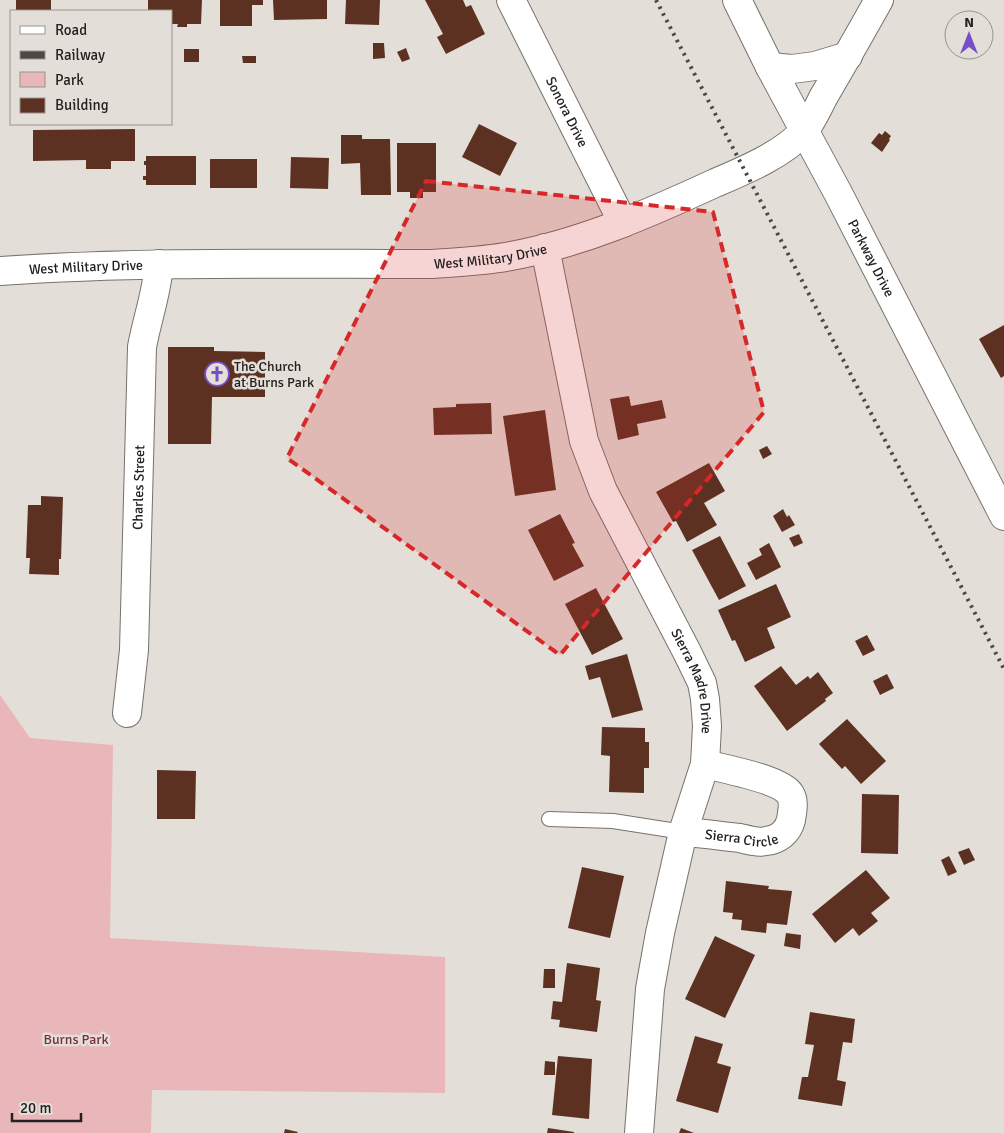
<svg xmlns="http://www.w3.org/2000/svg" width="1004" height="1133" font-family="Signika,sans-serif">
<style>
.green{fill:#e9b6b9}
.building{fill:#5d3122}
.lines{fill:none;stroke-linecap:round;stroke-linejoin:round}
.service-casing{stroke:#77726c;stroke-width:16}
.minor-casing{stroke:#77726c;stroke-width:30}
.tertiary-casing{stroke:#77726c;stroke-width:30}
.service{stroke:#fff;stroke-width:14}
.minor{stroke:#fff;stroke-width:28}
.tertiary{stroke:#fff;stroke-width:28}
.rail{stroke:#4b4846;stroke-width:4;stroke-dasharray:2.5 5;stroke-linecap:butt}
.marked{fill:#d62828;fill-opacity:0.2;stroke:#d62828;stroke-width:4;stroke-dasharray:10 6;stroke-linejoin:round}
.labels{text-anchor:middle;dominant-baseline:central;stroke-width:5;stroke-linejoin:round;paint-order:stroke}
.street-label{font-size:14px;fill:#242220;stroke:#e4ded8}
.poi-label{font-size:14px;fill:#242220;stroke:#e4ded8;text-anchor:start}
.park-label{font-size:14px;fill:#76303a;stroke:#e4ded8}
</style>
<rect width="100%" height="100%" fill="#e4ded8"/>
<!-- green -->
<path class="green" d="M0,695L30,738L113,745L110,938L445,957V1093L152,1090L151,1133H0Z"/>
<!-- building -->
<g class="building">
<rect x="16" y="0" width="35" height="11"/>
<path d="M148,0H202L201,24H187V27H177L178,24H171V11H148Z"/>
<path d="M220,0H263V5H252V26H220Z"/>
<path d="M273,0H327V19L274,20Z"/>
<path d="M346,0H380L379,25L345,24Z"/>
<path d="M425,0H463L466,7L471,5L485,34L446,54L437,37L443,34Z"/>
<path d="M373,43H384L385,58L373,59Z"/>
<path d="M406,48L410,59L402,62L397,52Z"/>
<rect x="184" y="49" width="15" height="13"/>
<path d="M242,56H256V63H243Z"/>
<path d="M479,124L517,143L500,176L462,157Z"/>
<path d="M135,129V161H111V169H86V160L33,161V130Z"/>
<path d="M885,131L891,136L889,139L890,140L882,152L871,143L879,133L882,135Z"/>
<path d="M341,135H362V139H390L391,195H361L360,163L341,164Z"/>
<path d="M397,143H436V192H423V198H410V192H397Z"/>
<path d="M146,156H196V185H146V180H143V176H146V165H144V161H146Z"/>
<path d="M291,157L329,158L328,189L290,188Z"/>
<rect x="210" y="159" width="47" height="29"/>
<path d="M1004,325V376L1001,378L979,339Z"/>
<path d="M168,347H214V351L265,352V397H212L211,444H168Z"/>
<path d="M629,396L631,406L662,400L666,418L637,424L639,435L618,440L610,399Z"/>
<path d="M491,403L492,434L434,435L433,408L456,407V404Z"/>
<path d="M545,410L556,490L515,496L503,416Z"/>
<path d="M767,446L772,454L763,459L759,450Z"/>
<path d="M709,463L725,491L704,503L717,525L687,542L676,521L673,522L656,492Z"/>
<path d="M41,496L63,497L61,559H59V575L29,574L30,558H26L28,505H41Z"/>
<path d="M783,509L787,517L789,515L795,525L782,532L773,516Z"/>
<path d="M560,514L575,543L572,544L584,566L554,581L528,530Z"/>
<path d="M799,534L803,543L794,547L789,538Z"/>
<path d="M720,536L746,586L719,600L692,550Z"/>
<path d="M769,543L781,567L756,580L747,563L762,555L759,549Z"/>
<path d="M776,584L791,617L767,628L775,648L745,662L735,640L732,641L718,610Z"/>
<path d="M596,588L623,639L592,655L565,604Z"/>
<path d="M867,635L875,650L863,656L855,641Z"/>
<path d="M627,654L643,710L612,718L600,677L589,680L585,666Z"/>
<path d="M781,666L796,685L808,676L810,679L818,672L833,693L825,699L826,701L787,731L754,686Z"/>
<path d="M887,674L894,688L880,695L873,681Z"/>
<path d="M847,719L886,761L861,784L845,766L842,769L819,744Z"/>
<path d="M602,727L645,728V742H649V768H644V793L609,792L610,756L601,755Z"/>
<path d="M157,770L196,771L195,819H157Z"/>
<path d="M862,794L899,795L898,854L861,853Z"/>
<path d="M969,848L975,860L964,865L958,852Z"/>
<path d="M949,856L957,872L948,876L941,860Z"/>
<path d="M582,867L624,876L610,938L568,928Z"/>
<path d="M866,870L890,898L871,913L878,921L859,936L853,928L835,943L812,914Z"/>
<path d="M726,881L769,886L768,889L792,891L787,925L767,923L766,933L741,930L742,920L732,919L733,913L723,912Z"/>
<path d="M786,933L801,935L800,949L784,946Z"/>
<path d="M715,936L755,955L725,1018L685,999Z"/>
<path d="M567,963L600,968L596,1000L601,1001L597,1032L559,1027L560,1020L551,1019L553,1001L562,1002Z"/>
<path d="M544,969H555V988H543Z"/>
<path d="M810,1012L855,1019L852,1043L843,1042L837,1080L846,1082L842,1106L798,1099L802,1077H808L814,1045L805,1044Z"/>
<path d="M695,1036L723,1044L717,1063L731,1067L718,1113L676,1101Z"/>
<path d="M558,1056L592,1059L589,1119L552,1115Z"/>
<path d="M545,1061L555,1062V1075H544Z"/>
<path d="M548,1128L574,1132V1133H547Z"/>
<path d="M681,1128L694,1133H679Z"/>
<path d="M285,1129L298,1132L297,1133H284Z"/>
</g>
<g class="lines">
<!-- service casing -->
<g class="service-casing">
<path id="service" d="M549,819L613,821L683,832"/>
</g>
<!-- minor casing -->
<g class="minor-casing">
<g id="minor">
<path id="s1" d="M511,0L623,223"/>
<path id="s2" d="M545,248L584,441L603,491L687,652L702,683L705,699L707,726L705,764L683,832L660,933L650,989L639,1133"/>
<path id="s3" d="M127,713L134,650L142,347C147,319 157,293 159,264"/>
<path id="s4" d="M683,832C702,833 721,836 740,838C748,840 758,843 766,841C778,840 788,832 791,820C792,812 795,802 790,794C780,779 724,769 705,764"/>
</g>
</g>
<!-- tertiary casing -->
<g class="tertiary-casing">
<g id="tertiary">
<path id="s5" d="M737,0L770,67L838,193L1004,516"/>
<path d="M770,67L792,69L815,66L848,56"/>
<path id="s6" d="M0,271C144,261 288,264 432,264C459,262 485,261 511,256C582,243 650,213 715,183C743,171 782,155 803,132C812,122 818,107 824,96C843,64 861,32 879,0"/>
</g>
</g>
<!-- service -->
<use href="#service" class="service"/>
<!-- minor -->
<use href="#minor" class="minor"/>
<!-- tertiary -->
<use href="#tertiary" class="tertiary"/>
<!-- rail -->
<path class="rail" d="M656,0L1004,669"/>
</g>
<!-- marked area -->
<path class="marked" d="M426,181L713,212L764,412L560,655L287,458Z"/>
<!-- icons -->
<defs>
<g id="church-ring" transform="scale(1.25)"><circle r="9.5" fill="#e4ded8" stroke="#754fc8" stroke-width="1.5"/><path d="M-1.2-6h2.4v3.5h3.3v2.4h-3.3V6h-2.4V-.1h-3.3v-2.4h3.3Z" fill="#754fc8"/></g>
</defs>
<g fill-rule="evenodd">
<use href="#church-ring" x="217" y="374"/>
</g>
<g class="labels">
<!-- street labels -->
<g class="street-label">
<text stroke="none"><textPath href="#s1" startOffset="125">Sonora Drive</textPath></text>
<text stroke="none"><textPath href="#s6" startOffset="491">West Military Drive</textPath></text>
<text stroke="none"><textPath href="#s5" startOffset="291">Parkway Drive</textPath></text>
<text stroke="none"><textPath href="#s6" startOffset="86">West Military Drive</textPath></text>
<text stroke="none"><textPath href="#s3" startOffset="226">Charles Street</textPath></text>
<text stroke="none"><textPath href="#s2" startOffset="462">Sierra Madre Drive</textPath></text>
<text stroke="none"><textPath href="#s4" startOffset="59">Sierra Circle</textPath></text>
</g>
<!-- poi labels -->
<g class="poi-label">
<text x="234" y="366">The Church<tspan x="234" dy="16">at Burns Park</tspan></text>
</g>
<!-- park labels -->
<g class="park-label">
<text x="76" y="1039">Burns Park</text>
</g>
</g>
<!-- legend -->
<rect x="10" y="10" width="162" height="115" fill="#e4ded8" stroke="#97938e"/>
<rect x="20" y="26" width="25" height="8" fill="#ffffff" stroke="#97938e"/>
<text x="55" y="35" font-size="15" fill="#242220">Road</text>
<rect x="20" y="51" width="25" height="8" fill="#4b4846" stroke="#97938e"/>
<text x="55" y="60" font-size="15" fill="#242220">Railway</text>
<rect x="20" y="72" width="25" height="15" fill="#e9b6b9" stroke="#97938e"/>
<text x="55" y="85" font-size="15" fill="#242220">Park</text>
<rect x="20" y="98" width="25" height="15" fill="#5d3122" stroke="#97938e"/>
<text x="55" y="110" font-size="15" fill="#242220">Building</text>
<!-- north arrow -->
<g transform="translate(969 35)"><circle r="24" fill="#e4ded8" stroke="#97938e"/>
<path d="M0-4L9 19L0 12L-9 19Z" fill="#754fc8"/>
<text y="-8" font-size="14" font-weight="bold" text-anchor="middle" fill="#242220">N</text>
</g>
<!-- scale -->
<path d="M12 1113v8h69v-8" fill="none" stroke="#242220" stroke-width="2.5"/>
<text x="20" y="1113" font-size="15" fill="#242220" stroke="#e4ded8" stroke-width="4" paint-order="stroke">20 m</text>
</svg>
